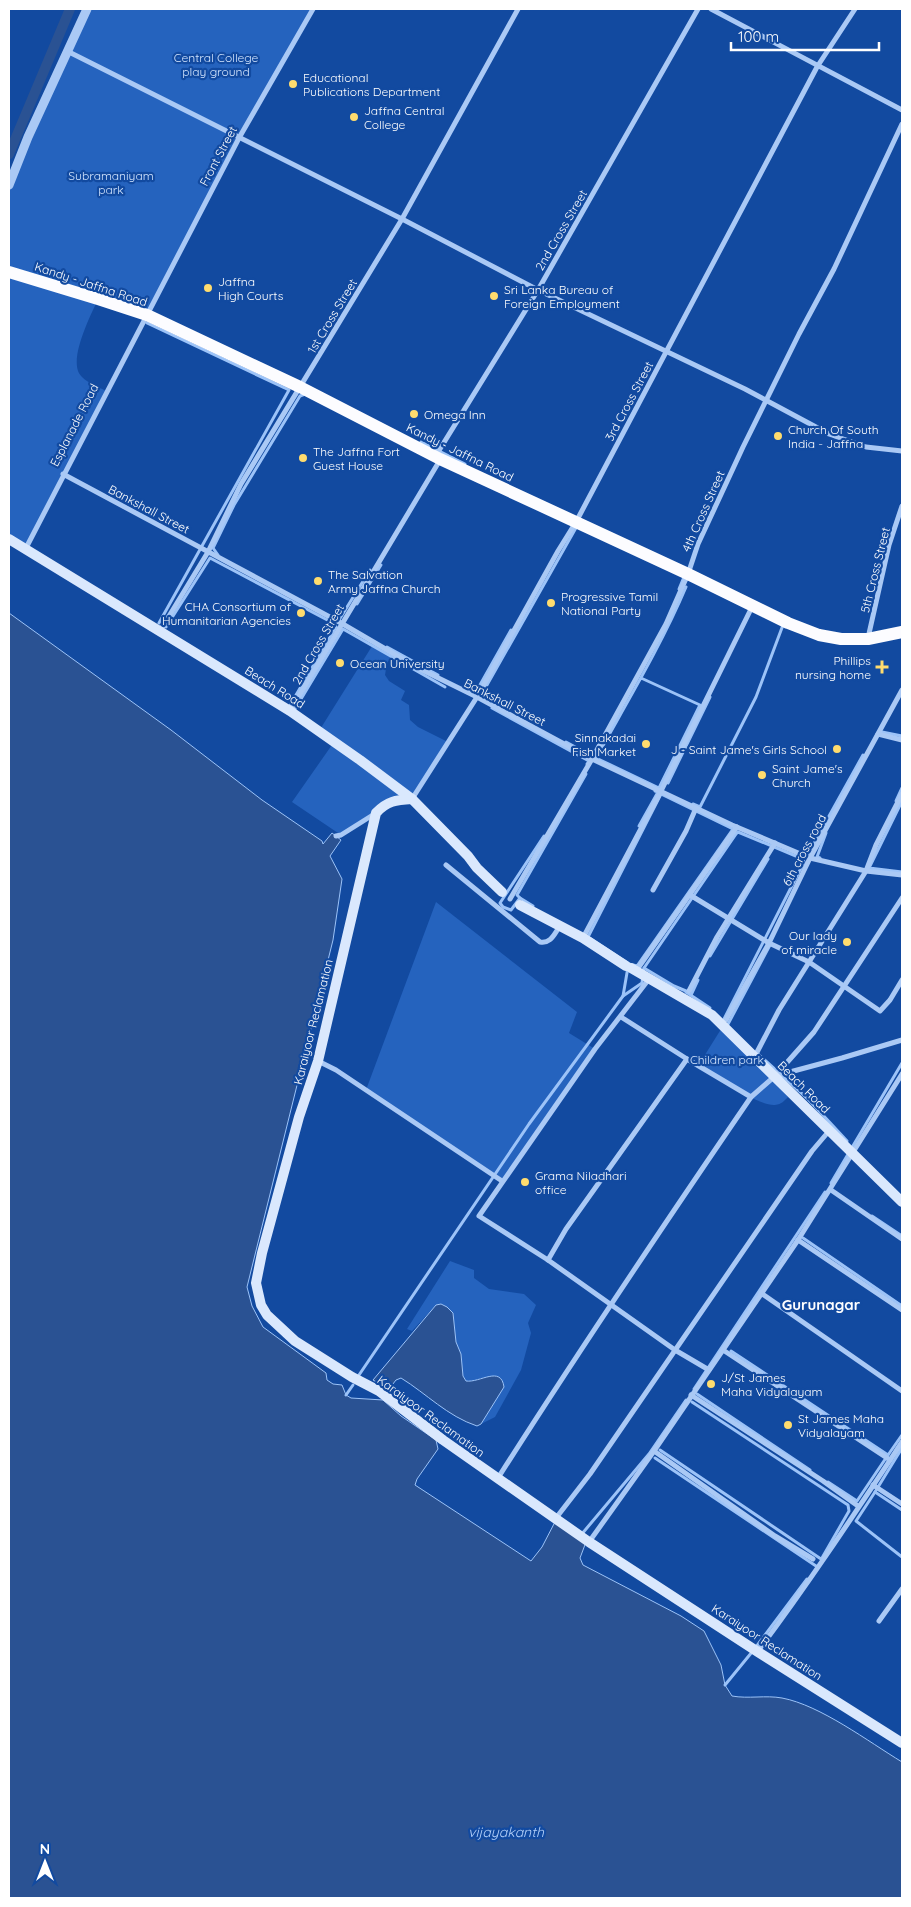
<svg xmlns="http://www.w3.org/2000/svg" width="911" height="1907" font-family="Quicksand,sans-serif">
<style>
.green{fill:#2563be}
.water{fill:#2a5293;stroke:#9cc3f8}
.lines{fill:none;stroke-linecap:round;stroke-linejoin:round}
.stream{stroke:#9cc3f8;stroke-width:3}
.canal{stroke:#2a5293;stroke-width:10}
.minor{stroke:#aac9f5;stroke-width:5}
.tertiary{stroke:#aac9f5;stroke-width:9}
.secondary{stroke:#dae8fd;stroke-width:10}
.trunk{stroke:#fcfcff;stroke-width:12}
.poi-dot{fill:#ffdc6e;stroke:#124aa0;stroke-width:2}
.labels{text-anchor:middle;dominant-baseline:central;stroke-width:4.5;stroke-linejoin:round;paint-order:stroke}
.park-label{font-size:12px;fill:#d3e5fe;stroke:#124aa0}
.poi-label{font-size:12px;fill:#fff;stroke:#124aa0;text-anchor:start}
.street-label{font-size:12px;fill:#fff;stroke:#124aa0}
.water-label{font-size:14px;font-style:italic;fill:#b7d3fb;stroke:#124aa0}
.quarter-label{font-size:15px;font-weight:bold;fill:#fff;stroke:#124aa0}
</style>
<rect width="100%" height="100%" fill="#124aa0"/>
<!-- green -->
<g class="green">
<path d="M87,9H313L239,138L147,315L98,299C91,315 66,363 82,377C88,383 99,387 106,391L26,548L9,539V185Z"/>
<path d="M374,643L393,655L387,663L385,675L389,681L405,691L401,700L409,705L410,720L418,727L448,742L412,799L393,800L341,835L292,802L334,742L319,731Z"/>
<path d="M436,902L577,1012L569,1033L595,1049L502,1181L366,1090Z"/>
<path d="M723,1026L788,1097C784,1101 782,1104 775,1105C760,1107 713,1075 698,1066Z"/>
<path d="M450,1261L474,1270V1278L489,1289L524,1294L536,1305L528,1323L531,1333L521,1370L495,1417L481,1424L504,1387L481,1378L473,1382L466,1381L463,1376L461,1354L456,1342L453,1313L436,1305L412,1331L407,1329Z"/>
</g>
<!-- water -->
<g class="water">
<path d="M9,613L171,730L262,800L322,841L323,844L332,833L341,840L330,856L342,879L333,940L247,1287L252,1306L263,1327L326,1373L327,1380L333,1384L342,1385L346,1395L351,1398L383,1400L401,1416L436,1440L438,1449L417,1479L415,1485L531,1561L542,1547L556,1520L586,1542L580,1558L583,1565L681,1616L704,1631L721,1665L725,1685L732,1696C748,1699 766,1695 782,1698C820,1705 869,1742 902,1762V1898H9Z"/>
<path d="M441,1304L447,1307L453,1313L456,1342L461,1354L463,1376L466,1381C480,1383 501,1365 504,1387L481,1424L477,1426C447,1416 427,1394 401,1378L396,1380L389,1389L373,1380L436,1305Z"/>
</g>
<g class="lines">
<!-- stream -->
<g class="stream">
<path d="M147,323L289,390L159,623"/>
<path d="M421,442L465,464"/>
<path d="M218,555L213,548L234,505L300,396L305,394"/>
<path d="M679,589L684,577"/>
<path d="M357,604L381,565"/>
<path d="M338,619L339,620L370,570"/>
<path d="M166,627L210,558L333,623L336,627L289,707"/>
<path d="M387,647L438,675"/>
<path d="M641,678L700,705L659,788L596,758C627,702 661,646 686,587"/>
<path d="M463,688L476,692L511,630"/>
<path d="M485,700L481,696L483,692L577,526"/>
<path d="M492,708L589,761L587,764"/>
<path d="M295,709L343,629L445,687"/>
<path d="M882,732L902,736"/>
<path d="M566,742L592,756L593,755"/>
<path d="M668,783L710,697"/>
<path d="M661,794L733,829L637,966L629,964L588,937Z"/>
<path d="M896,801L902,788"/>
<path d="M902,801L869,868L902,872"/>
<path d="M693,804L700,807L756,697L783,625"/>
<path d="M639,826L658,792L655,791"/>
<path d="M820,858L817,857L826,833"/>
<path d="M520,898L517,895L586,774"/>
<path d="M533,906L520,898L511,910L503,907L500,903L544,836"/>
<path d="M710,956L768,859"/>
<path d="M644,968L674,986L686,991"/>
<path d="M686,992L710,1008"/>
<path d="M691,995L698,980"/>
<path d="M623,996L628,967"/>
<path d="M723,1021L804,862L803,859"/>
<path d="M727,1026L770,945"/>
<path d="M758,1054L808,1099L847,1141"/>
<path d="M831,1183L902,1063"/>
<path d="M872,1216L902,1236"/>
<path d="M803,1238L902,1306"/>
<path d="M731,1351L888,1455L902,1435"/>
<path d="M359,1375L529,1124L623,996L642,983L644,968L736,834L738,832L803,859L808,854L863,755"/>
<path d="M694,1389L825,1192"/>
<path d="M697,1394L810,1470"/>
<path d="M346,1395L353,1385"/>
<path d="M692,1402L848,1505L849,1511L822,1558"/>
<path d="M902,1448L875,1492L902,1510"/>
<path d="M660,1450L821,1559"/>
<path d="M655,1458L816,1566"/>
<path d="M828,1482L857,1501L888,1455"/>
<path d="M875,1492L856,1521L902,1557"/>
<path d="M581,1535L649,1454L686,1400"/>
<path d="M756,1647L807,1579"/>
<path d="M725,1685L752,1652"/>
</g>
<!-- canal -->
<path class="canal" d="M9,154L70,9"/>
<!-- minor -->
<g class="minor">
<path d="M711,9L902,110"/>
<path d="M67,51L402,219L538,290L745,389L829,434L866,447L902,451"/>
<path d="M435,457L538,290L698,9"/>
<path d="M63,474L341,623L418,668L477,697L592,759L732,825L810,858L866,871L902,875"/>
<path d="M26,548L239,138L313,9"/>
<path d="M160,631L208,552L241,484L402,219L518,9"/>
<path d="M868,638L889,545L902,506"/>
<path d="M290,711L440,460"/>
<path d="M878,734L902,740"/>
<path d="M412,799L477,697L558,551L576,522L817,67L855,9"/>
<path d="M336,836L341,835L376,813"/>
<path d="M446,865L540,942C551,944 554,934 560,926"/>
<path d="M653,890L686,831L696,808"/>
<path d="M690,895L769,943L809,962L880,1011L890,1000L902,980"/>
<path d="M510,899L592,759L666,624L688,574L698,544L743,447L799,334L834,269L902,124"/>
<path d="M583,938L661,791L752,607"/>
<path d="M636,971L737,827"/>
<path d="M649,979L595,1049L479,1216L548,1260L675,1350L709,1370"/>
<path d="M689,991L717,937L775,843"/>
<path d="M726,1020L769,943L810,858L902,690"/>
<path d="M755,1056L779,1010L866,871L876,845L902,794"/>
<path d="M318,1061L336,1070L502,1181"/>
<path d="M775,1076L842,1058L902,1040"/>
<path d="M751,1097L775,1076L814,1032L902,898"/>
<path d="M831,1190L902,1239"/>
<path d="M798,1240L902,1310"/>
<path d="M548,1260L566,1229L687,1059"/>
<path d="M761,1293L902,1391"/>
<path d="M723,1350L890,1460"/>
<path d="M691,1395L823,1481L858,1506"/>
<path d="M654,1451L775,1536L813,1559"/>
<path d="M498,1478C580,1349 665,1223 751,1097L687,1059L621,1017"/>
<path d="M873,1485L902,1504"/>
<path d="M556,1518L590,1474L812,1151L829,1131"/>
<path d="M589,1542L654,1451L798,1240L902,1074"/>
<path d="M879,1621L902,1589"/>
<path d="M758,1651C809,1583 855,1513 902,1442"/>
</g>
<!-- tertiary -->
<path class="tertiary" d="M9,185L28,137L87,9"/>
<!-- secondary -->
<g class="secondary">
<path d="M9,539L290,711L360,760L412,799L468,856L477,868L502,892"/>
<path d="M412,799C396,800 387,801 376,813L318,1061L299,1117L262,1253L256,1283L261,1305L267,1315L295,1341L352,1377L379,1391L443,1440L589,1542L758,1652L902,1743"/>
<path d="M520,905L583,938L626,966"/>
<path d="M631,968L712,1015L902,1202"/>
</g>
<!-- trunk -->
<path class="trunk" d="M9,272L98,299L147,315L300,387L440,459L688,574L788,623L819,635L841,639H868L902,632"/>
</g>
<!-- markers -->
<g class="poi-dot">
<circle cx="293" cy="84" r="5"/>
<circle cx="354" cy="117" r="5"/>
<circle cx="208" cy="288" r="5"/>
<circle cx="494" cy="296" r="5"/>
<circle cx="414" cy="414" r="5"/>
<circle cx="778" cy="436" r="5"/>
<circle cx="303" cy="458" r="5"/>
<circle cx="318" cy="581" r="5"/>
<circle cx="551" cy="603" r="5"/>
<circle cx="301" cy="613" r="5"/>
<circle cx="340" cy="663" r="5"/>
<path d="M879.5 659.5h5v5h5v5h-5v5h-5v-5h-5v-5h5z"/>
<circle cx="646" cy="744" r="5"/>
<circle cx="837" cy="749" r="5"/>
<circle cx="762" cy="775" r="5"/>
<circle cx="847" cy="942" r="5"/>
<circle cx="525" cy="1182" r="5"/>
<circle cx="711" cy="1384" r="5"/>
<circle cx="788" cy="1425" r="5"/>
</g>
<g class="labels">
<!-- park labels -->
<g class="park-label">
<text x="216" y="57">Central College<tspan x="216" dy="14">play ground</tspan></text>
<text x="111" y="175">Subramaniyam<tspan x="111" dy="14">park</tspan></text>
<text x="727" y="1059">Children park</text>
</g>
<!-- poi labels -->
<g class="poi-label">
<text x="303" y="77">Educational<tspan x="303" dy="14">Publications Department</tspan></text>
<text x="364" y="110">Jaffna Central<tspan x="364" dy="14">College</tspan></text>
<text x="218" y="281">Jaffna<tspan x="218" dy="14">High Courts</tspan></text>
<text x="504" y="289">Sri Lanka Bureau of<tspan x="504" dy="14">Foreign Employment</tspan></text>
<text x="424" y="414">Omega Inn</text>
<text x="788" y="429">Church Of South<tspan x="788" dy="14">India - Jaffna</tspan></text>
<text x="313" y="451">The Jaffna Fort<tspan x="313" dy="14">Guest House</tspan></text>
<text x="328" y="574">The Salvation<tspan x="328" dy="14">Army Jaffna Church</tspan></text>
<text x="561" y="596">Progressive Tamil<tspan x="561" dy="14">National Party</tspan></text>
<text x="291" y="606" text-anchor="end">CHA Consortium of<tspan x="291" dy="14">Humanitarian Agencies</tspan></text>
<text x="871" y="660" text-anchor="end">Phillips<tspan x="871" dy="14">nursing home</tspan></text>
<text x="350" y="663">Ocean University</text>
<text x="636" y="737" text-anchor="end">Sinnakadai<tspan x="636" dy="14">Fish Market</tspan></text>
<text x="827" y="749" text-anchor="end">J - Saint Jame's Girls School</text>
<text x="772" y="768">Saint Jame's<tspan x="772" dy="14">Church</tspan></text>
<text x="837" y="935" text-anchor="end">Our lady<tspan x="837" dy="14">of miracle</tspan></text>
<text x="535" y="1175">Grama Niladhari<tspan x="535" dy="14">office</tspan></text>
<text x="721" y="1377">J/St James<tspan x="721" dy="14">Maha Vidyalayam</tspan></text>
<text x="798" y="1418">St James Maha<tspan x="798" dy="14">Vidyalayam</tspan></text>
</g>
<!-- street labels -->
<g class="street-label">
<text transform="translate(218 156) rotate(-62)">Front Street</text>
<text transform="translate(561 230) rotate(-60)">2nd Cross Street</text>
<text transform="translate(91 284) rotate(18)">Kandy - Jaffna Road</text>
<text transform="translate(332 316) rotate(-59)">1st Cross Street</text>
<text transform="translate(629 401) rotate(-62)">3rd Cross Street</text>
<text transform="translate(74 425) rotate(-63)">Esplanade Road</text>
<text transform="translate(460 452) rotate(26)">Kandy - Jaffna Road</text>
<text transform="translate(149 509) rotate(28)">Bankshall Street</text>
<text transform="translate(703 511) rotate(-66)">4th Cross Street</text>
<text transform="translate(875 570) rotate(-76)">5th Cross Street</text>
<text transform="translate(318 644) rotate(-60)">2nd Cross Street</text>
<text transform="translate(275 687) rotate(32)">Beach Road</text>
<text transform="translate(505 702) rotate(27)">Bankshall Street</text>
<text transform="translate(804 850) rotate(-62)">6th cross road</text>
<text transform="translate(313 1022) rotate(-76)">Karaiyoor Reclamation</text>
<text transform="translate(804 1087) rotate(45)">Beach Road</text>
<text transform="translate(431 1416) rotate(36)">Karaiyoor Reclamation</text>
<text transform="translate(767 1642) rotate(33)">Karaiyoor Reclamation</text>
</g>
<!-- water labels -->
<g class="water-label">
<text x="506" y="1832">vijayakanth</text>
</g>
<!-- quarter labels -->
<g class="quarter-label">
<text x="821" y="1304">Gurunagar</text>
</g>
</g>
<!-- border -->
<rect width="911" height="1907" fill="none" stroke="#ffffff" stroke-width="20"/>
<!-- north arrow -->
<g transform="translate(45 1862)" stroke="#124aa0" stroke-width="4" paint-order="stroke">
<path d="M0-4L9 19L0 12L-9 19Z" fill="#ffffff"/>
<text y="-8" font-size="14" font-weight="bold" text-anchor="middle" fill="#ffffff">N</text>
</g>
<!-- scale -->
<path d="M731 42v8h148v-8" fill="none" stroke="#ffffff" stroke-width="2.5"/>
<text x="738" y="42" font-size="15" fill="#ffffff" stroke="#124aa0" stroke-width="4" paint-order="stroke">100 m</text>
</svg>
